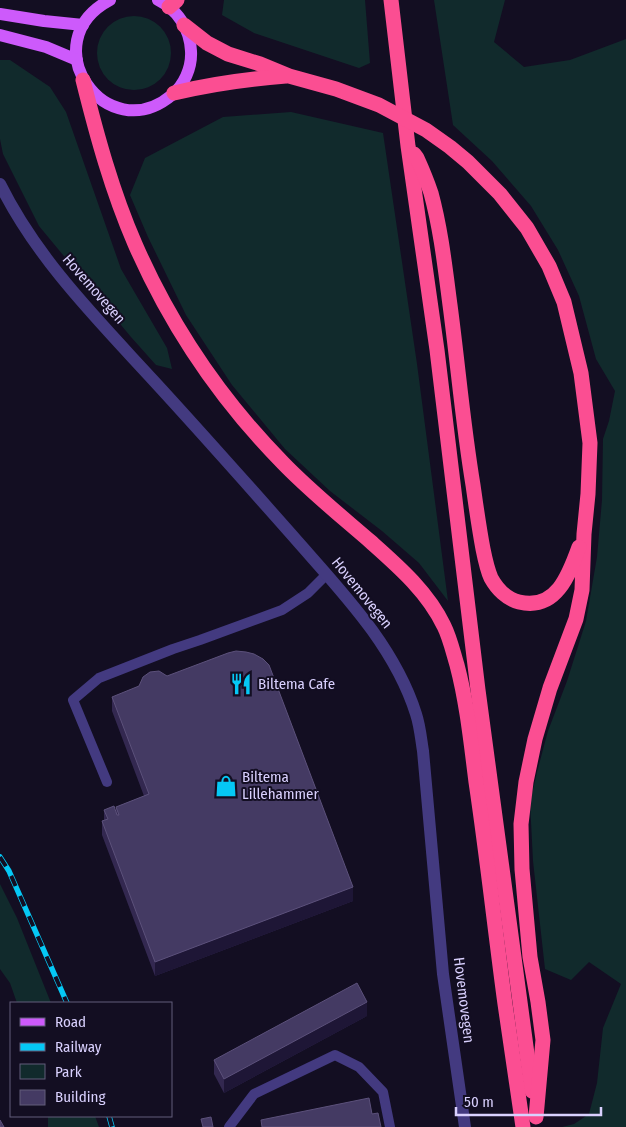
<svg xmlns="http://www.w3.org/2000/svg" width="626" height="1127" font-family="'Fira Sans Condensed',sans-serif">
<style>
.green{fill:#112a2c}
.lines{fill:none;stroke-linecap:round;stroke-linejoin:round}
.lane{stroke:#433a80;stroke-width:10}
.street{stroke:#433a80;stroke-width:12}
.primary{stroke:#cd5afb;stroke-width:12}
.highway{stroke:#fb4e92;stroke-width:15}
.rail-casing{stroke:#05c8f5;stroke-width:5.5}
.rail{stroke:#130e22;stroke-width:4;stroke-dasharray:11;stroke-linecap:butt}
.wall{fill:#332850}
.shaded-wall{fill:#1e1636}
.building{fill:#443a63;stroke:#5c517b}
.labels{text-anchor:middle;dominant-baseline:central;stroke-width:4;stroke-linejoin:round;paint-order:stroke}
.street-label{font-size:15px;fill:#d9d0fe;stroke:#130e22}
.poi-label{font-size:15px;fill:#d9d0fe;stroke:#130e22;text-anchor:start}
</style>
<rect width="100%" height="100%" fill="#130e22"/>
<!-- green -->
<g class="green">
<path d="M224,0H365L370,63L359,68L254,33L222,15Z"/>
<path d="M434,0H505L494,42L524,67L570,60L626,39V1127H562L574,1124L589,1114L597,1083L603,1028L621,984L589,962L571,980L545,969L533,861L530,802L537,772L548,731L567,681L586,621L597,557L602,500L603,439L609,421L615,391L596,359L579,296L558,250L531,206L492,161L453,125Z"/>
<circle cx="134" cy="53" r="37"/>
<path d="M0,60H10L50,87L66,112L121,269L167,348L172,369L156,365L131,337L39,226L3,154L0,139Z"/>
<path d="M291,112L383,133L417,364L448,601L419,563L382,531L330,491L285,449L232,385L186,315L148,237L130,195L145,158L223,117Z"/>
<path d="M0,884L17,918L51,1003H17L10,983L0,969Z"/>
<path d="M48,1116H95L99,1127H48Z"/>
</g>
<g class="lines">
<!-- lane -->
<g class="lane">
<path d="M107,782L73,700L99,678L173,649L200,640L282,610L308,593L327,574"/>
<path d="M229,1127L254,1094L335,1055L359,1067L383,1092L390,1127"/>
</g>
<!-- street -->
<path class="street" d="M0,184C37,259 97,319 153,380C200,431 246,483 292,535C339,589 394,644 416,714C420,726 421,739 423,751L443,974L465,1127"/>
<!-- primary -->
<g class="primary">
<path d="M110,0C31,42 106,150 172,95C184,85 192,68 191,51C190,29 178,10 158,0"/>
<path d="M0,14L44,21L83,25"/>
<path d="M0,35L46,47L77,60"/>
</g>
<!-- highway -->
<g class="highway">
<path d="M391,0L408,146L437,350L478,690L532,1091"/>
<path d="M169,7L177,0"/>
<path d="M184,25L207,43L228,54L260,64L289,76L336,89L379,105L426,130L450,147L468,162L500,194L527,228L549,266L564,302L581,373L590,443L588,494L584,534L582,590L576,619L550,688L535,739L526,782L521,824L522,869L530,957L538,1002L543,1040L536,1117"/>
<path d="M83,80C97,136 112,191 135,244C170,324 221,400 283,463C310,491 341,516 371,542C398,566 428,592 444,626C450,638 453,652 457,665C467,703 471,743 476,782C487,856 495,930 505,1004C511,1045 517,1086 523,1127"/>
<path d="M174,93C211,84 248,79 286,76"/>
<path d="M414,154L417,158C422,169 427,181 431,193C441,230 445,267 450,305C458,365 463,425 473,485C476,506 479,528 483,549C485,559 487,569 491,578C497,589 507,599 519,602C556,611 569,575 579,547"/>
</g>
<!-- rail casing -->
<g class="rail-casing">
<g id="rail">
<path d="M0,857L9,871L67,1003"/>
<path d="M109,1116L112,1127"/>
</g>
</g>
<!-- rail -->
<use href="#rail" class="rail"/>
</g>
<!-- wall -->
<g class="wall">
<path d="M112,697L353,901L155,976L102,835V821L104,820V810L116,812V807L144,796L112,711Z"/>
<path d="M367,1016L224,1093L214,1074V1060Z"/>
</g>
<!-- shaded-wall -->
<g class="shaded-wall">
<path d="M353,887V901L155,976V962Z"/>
<path d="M367,1002V1016L224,1093V1079Z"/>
</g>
<!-- building -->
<g class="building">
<path d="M236,651L246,652L254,654L263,659L269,665L353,887L155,962L102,821L108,819L104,810L114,806L117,815H119L116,807L149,794L112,697L139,686L143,677L150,672L159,671L167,676L228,653Z"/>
<path d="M357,983L367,1002L224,1079L214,1060Z"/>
<path d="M369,1098L372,1114L378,1113L381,1127H262L261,1120Z"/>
<path d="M211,1117L213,1127H203L201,1119Z"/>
<path d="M0,1120L4,1127H0Z"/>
</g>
<!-- icons -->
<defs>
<g id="restaurant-bare" transform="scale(1.725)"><path d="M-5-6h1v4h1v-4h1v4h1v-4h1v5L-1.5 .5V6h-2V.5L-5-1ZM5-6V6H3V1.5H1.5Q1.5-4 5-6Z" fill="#05c8f5" stroke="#130e22" stroke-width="2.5" paint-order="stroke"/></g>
<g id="shop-bare" transform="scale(1.725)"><path d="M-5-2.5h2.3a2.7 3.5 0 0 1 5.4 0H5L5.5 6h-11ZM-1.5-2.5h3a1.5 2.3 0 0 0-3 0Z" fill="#05c8f5" stroke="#130e22" stroke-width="2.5" paint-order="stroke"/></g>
</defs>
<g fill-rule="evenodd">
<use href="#restaurant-bare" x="241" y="684"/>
<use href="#shop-bare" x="226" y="786"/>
</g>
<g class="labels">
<!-- street labels -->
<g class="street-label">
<text transform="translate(94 289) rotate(49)">Hovemovegen</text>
<text transform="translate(362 593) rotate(51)">Hovemovegen</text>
<text transform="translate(464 1000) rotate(83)">Hovemovegen</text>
</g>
<!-- poi labels -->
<g class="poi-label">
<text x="258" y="684">Biltema Cafe</text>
<text x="242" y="777">Biltema<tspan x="242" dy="17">Lillehammer</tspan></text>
</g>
</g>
<!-- legend -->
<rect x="10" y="1002" width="162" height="115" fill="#130e22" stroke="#625c7a"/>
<rect x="20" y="1018" width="25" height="8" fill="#cd5afb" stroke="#625c7a"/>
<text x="55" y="1027" font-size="15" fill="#d9d0fe">Road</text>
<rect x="20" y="1043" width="25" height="8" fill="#05c8f5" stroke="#625c7a"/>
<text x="55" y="1052" font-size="15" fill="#d9d0fe">Railway</text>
<rect x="20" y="1064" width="25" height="15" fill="#112a2c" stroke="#625c7a"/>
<text x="55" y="1077" font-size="15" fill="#d9d0fe">Park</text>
<rect x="20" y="1090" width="25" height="15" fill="#443a63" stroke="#625c7a"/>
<text x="55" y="1102" font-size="15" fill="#d9d0fe">Building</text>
<!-- scale -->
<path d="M456 1107v8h145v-8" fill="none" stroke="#d9d0fe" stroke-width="2.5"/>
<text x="464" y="1107" font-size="15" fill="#d9d0fe" stroke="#130e22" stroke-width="4" paint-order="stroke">50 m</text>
</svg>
